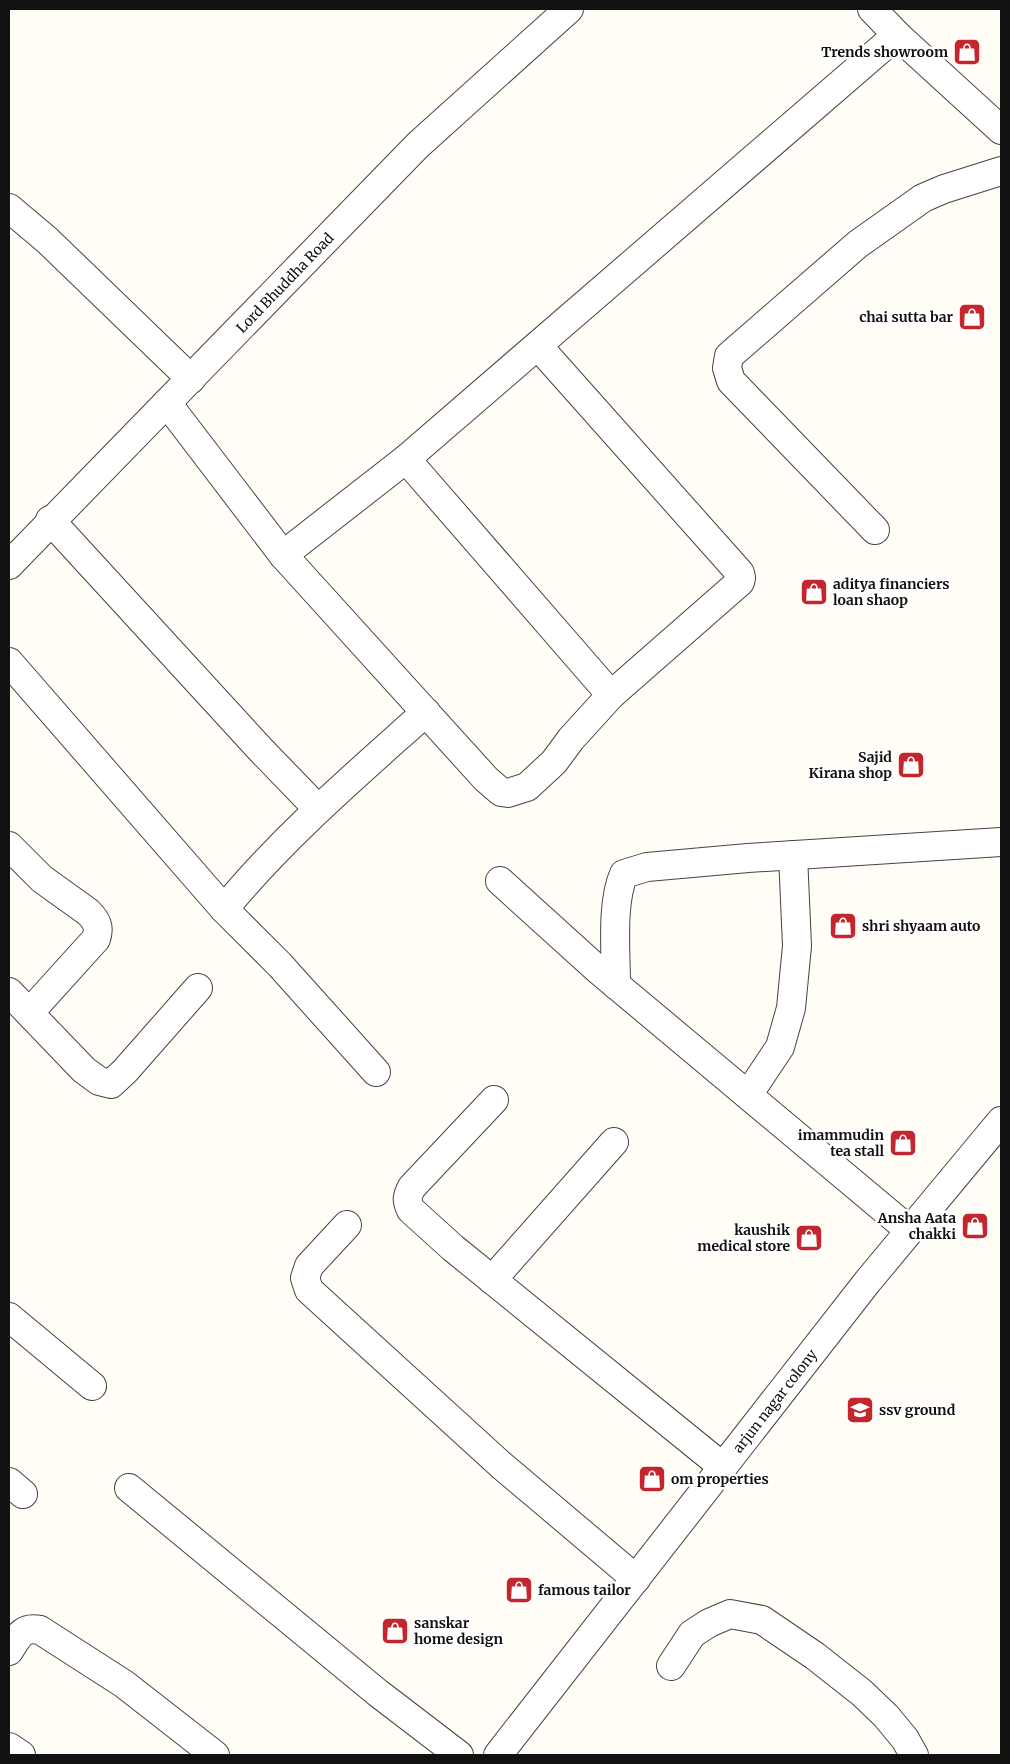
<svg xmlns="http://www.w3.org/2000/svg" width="1010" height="1764" font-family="Merriweather,serif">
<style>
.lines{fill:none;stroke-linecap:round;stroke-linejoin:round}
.minor-casing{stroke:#444;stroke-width:30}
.minor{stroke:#fff;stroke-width:28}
.labels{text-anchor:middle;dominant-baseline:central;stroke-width:5;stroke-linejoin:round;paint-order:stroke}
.poi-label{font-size:14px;font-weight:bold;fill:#111;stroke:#fff;text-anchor:end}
.street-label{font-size:14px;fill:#111;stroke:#fff}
</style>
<rect width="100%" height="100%" fill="#fffdf5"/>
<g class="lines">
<!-- minor casing -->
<g class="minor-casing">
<g id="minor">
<path d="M897,35L1001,130"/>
<path d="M9,208L47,240L191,379"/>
<path d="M167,403L283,555L486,779L501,792L508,793L527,787L554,762L571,739L611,695L740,582L741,578L740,573L538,346"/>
<path d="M406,459L611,695"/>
<path d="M50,520L261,750L318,809"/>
<path d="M875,530L731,381L727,368L729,356L858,244L923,198L944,189L1001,171"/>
<path d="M283,555L406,459L897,35L872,9"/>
<path d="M9,565L418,145L569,9"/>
<path d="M9,662L224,909"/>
<path d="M9,846L42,879L88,912C97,921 100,927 96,939L30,1012"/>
<path d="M500,881L596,968L909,1230"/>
<path d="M616,985C616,953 611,902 624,874L647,867L748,858L1001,842"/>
<path d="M9,992L84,1070L99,1081L111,1084L125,1071L198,988"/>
<path d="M376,1072L280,965L224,909C284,836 356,775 426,712"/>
<path d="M748,1095L780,1047L791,1008L797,946L793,855"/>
<path d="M494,1100L412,1187C407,1196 406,1200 411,1210L453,1248L723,1467"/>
<path d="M347,1225L309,1266L305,1278L309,1290L501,1465L636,1579"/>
<path d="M492,1280L614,1142"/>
<path d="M9,1317L92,1386"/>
<path d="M9,1482L23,1494"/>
<path d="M129,1488L378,1693L459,1755"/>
<path d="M9,1651C18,1637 22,1626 40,1630L124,1684L215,1755"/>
<path d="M671,1666L692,1634L709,1623L730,1614L762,1620L815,1656L862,1693L886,1716L905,1739L914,1755"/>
<path d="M9,1747L21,1755"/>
<path d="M498,1755L868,1281L1001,1121"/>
</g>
</g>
<!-- minor -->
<use href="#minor" class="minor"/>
</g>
<!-- icons -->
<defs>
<g id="shop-square" transform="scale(1.4375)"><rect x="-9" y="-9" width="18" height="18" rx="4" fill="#c4262e" stroke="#fff"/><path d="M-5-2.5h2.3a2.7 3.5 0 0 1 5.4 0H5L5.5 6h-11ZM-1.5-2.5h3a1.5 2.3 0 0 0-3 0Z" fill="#fff"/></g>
<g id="university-square" transform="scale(1.4375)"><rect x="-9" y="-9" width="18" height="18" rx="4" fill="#c4262e" stroke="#fff"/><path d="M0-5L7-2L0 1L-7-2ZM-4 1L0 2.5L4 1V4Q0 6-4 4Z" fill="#fff"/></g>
</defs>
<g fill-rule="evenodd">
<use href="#shop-square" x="967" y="52"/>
<use href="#shop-square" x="972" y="317"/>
<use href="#shop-square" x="814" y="592"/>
<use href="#shop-square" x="911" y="765"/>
<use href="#shop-square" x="843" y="926"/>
<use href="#shop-square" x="903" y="1143"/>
<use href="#shop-square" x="975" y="1226"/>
<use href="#shop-square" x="809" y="1238"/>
<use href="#university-square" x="860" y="1410"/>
<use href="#shop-square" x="652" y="1479"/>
<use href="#shop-square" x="519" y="1590"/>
<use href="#shop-square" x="395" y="1631"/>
</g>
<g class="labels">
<!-- poi labels -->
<g class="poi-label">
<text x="948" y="52">Trends showroom</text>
<text x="953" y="317">chai sutta bar</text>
<text x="833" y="584" text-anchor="start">aditya financiers<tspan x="833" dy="16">loan shaop</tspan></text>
<text x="892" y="757">Sajid<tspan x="892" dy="16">Kirana shop</tspan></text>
<text x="862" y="926" text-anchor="start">shri shyaam auto</text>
<text x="884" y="1135">imammudin<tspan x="884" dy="16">tea stall</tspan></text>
<text x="956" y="1218">Ansha Aata<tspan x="956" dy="16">chakki</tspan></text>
<text x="790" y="1230">kaushik<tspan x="790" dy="16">medical store</tspan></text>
<text x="879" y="1410" text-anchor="start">ssv ground</text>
<text x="671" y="1479" text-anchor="start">om properties</text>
<text x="538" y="1590" text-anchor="start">famous tailor</text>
<text x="414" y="1623" text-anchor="start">sanskar<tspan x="414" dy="16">home design</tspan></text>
</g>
<!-- street labels -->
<g class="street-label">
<text transform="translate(285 283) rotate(-46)">Lord Bhuddha Road</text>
<text transform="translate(775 1401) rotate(-52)">arjun nagar colony</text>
</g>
</g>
<!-- border -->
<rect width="1010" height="1764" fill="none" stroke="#111111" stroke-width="20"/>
</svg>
